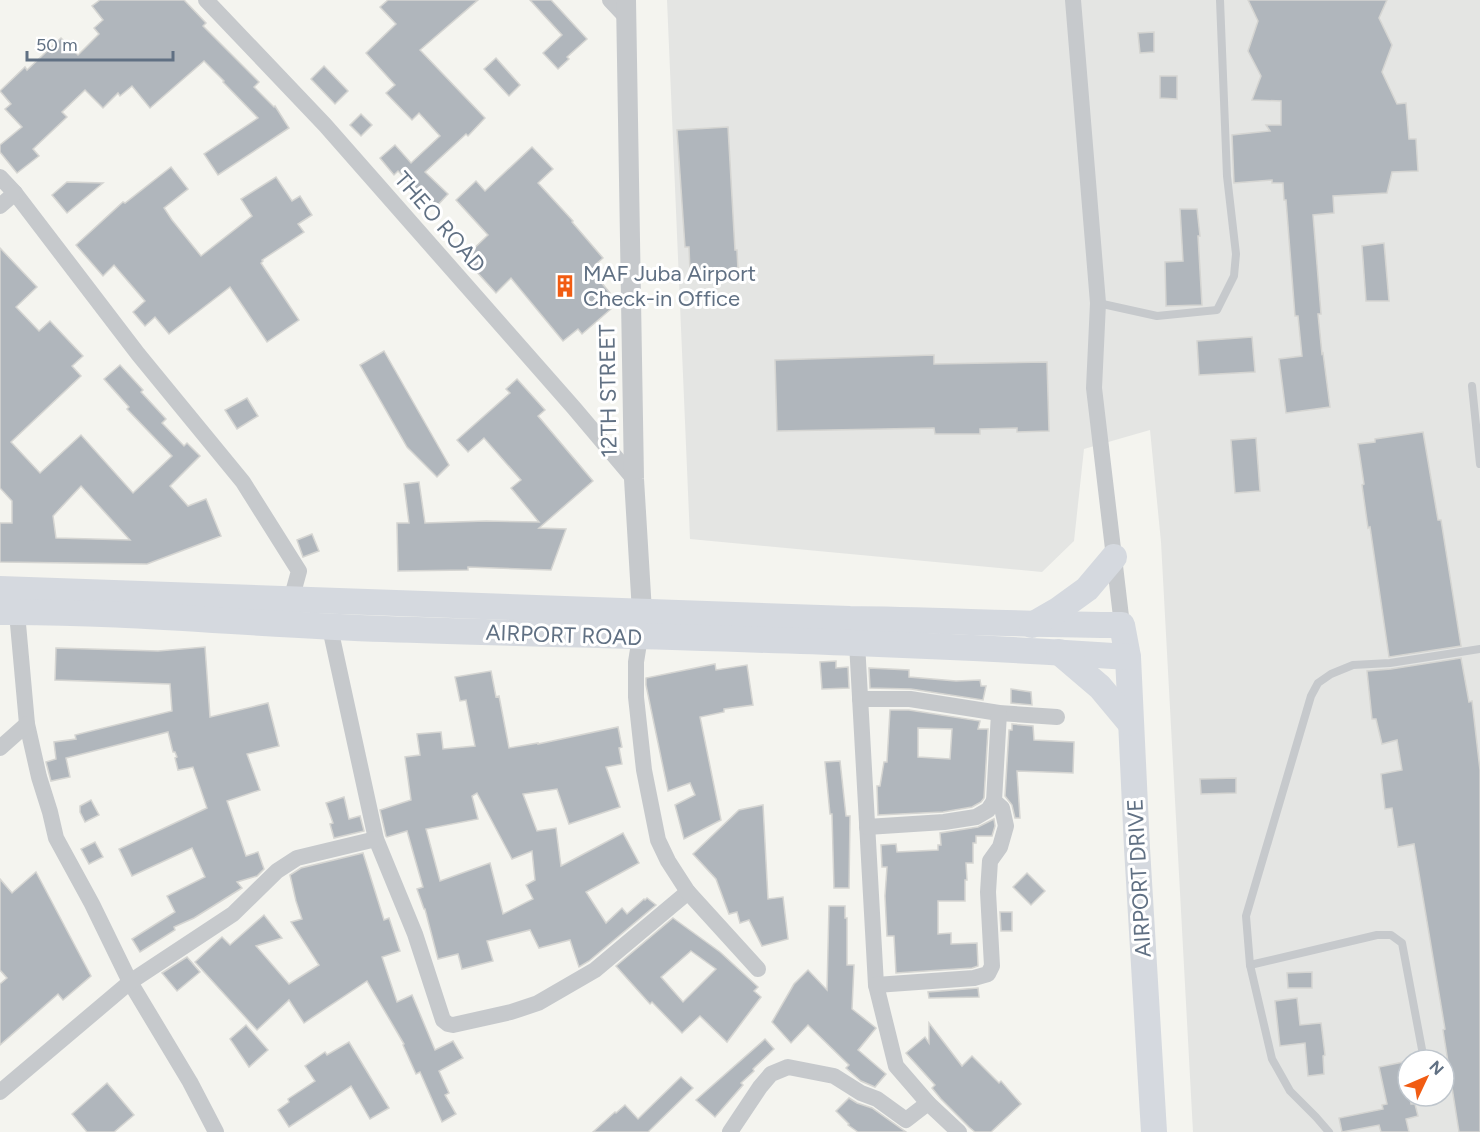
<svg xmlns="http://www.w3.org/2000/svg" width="1480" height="1132" font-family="Figtree,sans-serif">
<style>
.built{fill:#e4e5e3;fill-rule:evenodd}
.building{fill:#b0b6bc;stroke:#d5d5d2;stroke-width:1.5;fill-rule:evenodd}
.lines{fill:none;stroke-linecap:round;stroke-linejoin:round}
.service{stroke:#c6c9cc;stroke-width:8}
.minor{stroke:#c6c9cc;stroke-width:16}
.tertiary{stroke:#c6c9cc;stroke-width:20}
.primary{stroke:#d5d9df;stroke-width:26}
.labels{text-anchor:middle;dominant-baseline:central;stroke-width:6;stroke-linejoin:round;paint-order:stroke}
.street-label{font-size:22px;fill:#607083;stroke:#fff}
.poi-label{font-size:22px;fill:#607083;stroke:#fff;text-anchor:start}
</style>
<rect width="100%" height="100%" fill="#f4f4ef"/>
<!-- built -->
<path class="built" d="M667,0H1480V1132H1193L1161,542L1150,430L1084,449L1074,541L1042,572L690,539ZM1408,1060H1444V1096H1408Z"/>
<!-- building -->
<g class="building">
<path d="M100,0H184L206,23L203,26L259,82L254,87L274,107L275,106L289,128L218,175L204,154L258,118L223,82L224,81L204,61L150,108L132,86L120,96L118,93L103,108L85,90L62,112L67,117L33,149L39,156L17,173L0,152V145L22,127L5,109L11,104L0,91L25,67L27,70L61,38L78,55L99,34L94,28L103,20L92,6Z"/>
<path d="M388,0H478L420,50L485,118L468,136L466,134L425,172L448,194L435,208L398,171L394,175L380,158L395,145L411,163L440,136L419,113L412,120L386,93L395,85L366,53L396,24L380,7Z"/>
<path d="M530,0H551L587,39L567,57L569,59L558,69L543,53L562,35Z"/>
<path d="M1248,0H1387L1379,18L1392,45L1382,72L1397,104L1406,103L1409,139H1416L1418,171L1392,172L1387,193L1333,196L1334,213L1313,215L1321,314H1318L1322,354L1323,353L1330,407L1286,413L1279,359L1302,356L1298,316H1295L1286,200H1284L1283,183H1272V180L1234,183L1232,135L1270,131L1266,125H1281V101L1252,100L1261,76L1248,51L1258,21Z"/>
<path d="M1154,32V52L1140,53L1138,33Z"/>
<path d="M496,58L520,85L509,96L484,69Z"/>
<path d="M324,66L348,91L335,104L311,79Z"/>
<path d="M1160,76H1177V99L1160,98Z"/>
<path d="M361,114L372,125L361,136L350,125Z"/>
<path d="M728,127L735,250H737L738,270L690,271L689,247H685L677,130Z"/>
<path d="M532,147L553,169L538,183L573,221L572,222L603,258L595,265L605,277L600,281L610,293L603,299L611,309L582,334L578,329L563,341L511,278L496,293L464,258L488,235L456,200L476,181L485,191Z"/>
<path d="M171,167L188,189L164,208L172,220L201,256L252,216L241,199L276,177L292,201L300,196L312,215L298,224L304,232L262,260L263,261L261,263L299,320L267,342L230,287L169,334L155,317L145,326L133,312L145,301L114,265L103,276L76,245L123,202L125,203Z"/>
<path d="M67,182L103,183L67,213L52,195Z"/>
<path d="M1180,209H1197L1200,236H1198L1202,305L1166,306L1165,262L1183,261Z"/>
<path d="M1384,243L1389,301H1366L1362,246Z"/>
<path d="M0,248L37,287L16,307L39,331L50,321L83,356L72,366L81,376L11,442L40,473L81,435L133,493L172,456L127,409L129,407L104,379L120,365L143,390L141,392L166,419L162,423L184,446L187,443L200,456L170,486L188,506L206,499L221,536L147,564L0,562V523H12V501L0,488ZM81,486L130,540L56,538L53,516Z"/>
<path d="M1252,337L1255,372L1199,375L1197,341Z"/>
<path d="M384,351L449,465L437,477L407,447L360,365Z"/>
<path d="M934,355V364L1047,362L1049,431L1017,432V428L980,429V434H935L934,428L777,431L775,360Z"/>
<path d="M517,379L545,410L538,416L593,481L539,528L566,529L551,570L468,567V570L398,571L397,523H409L404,484L419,482L425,523L486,521L539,522L511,488L521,480L484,438L468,452L457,440L510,393L506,389Z"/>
<path d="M247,398L258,416L237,429L225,410Z"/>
<path d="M1423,432L1438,520H1441L1461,646L1389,657L1370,527L1368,528L1362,485L1364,484L1358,444L1375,442V439Z"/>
<path d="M1256,438L1260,491L1235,493L1231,440Z"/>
<path d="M312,534L319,551L303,557L297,540Z"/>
<path d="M205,647L210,717L268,703L279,746L247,754L260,790L227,801L246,856L258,852L264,869L257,876L237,882L242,888L194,918L174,927L175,930L140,952L132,939L175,912L167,896L205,877L192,848L132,876L119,849L207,808L193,767L178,770L175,758L177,757L175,752H173L168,732L66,758L70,777L51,781L46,762L56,759L54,742L76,739L75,735L172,711L170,684L55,680L56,648L158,651Z"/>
<path d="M1461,658L1469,702L1472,701L1480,770V1132H1459L1443,1030L1445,1029L1414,844L1398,847L1392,808L1385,809L1381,774L1402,770L1397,740L1382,744L1376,719H1372L1367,671L1391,669Z"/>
<path d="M836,661V668L848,667L849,688L822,689L820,662Z"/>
<path d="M715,664L716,670L747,665L753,705L724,709V712L700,717L721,820L684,839L675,805L695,795L690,783L668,791L646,685V678Z"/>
<path d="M869,668L909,670V677L956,681L980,680L981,686H986L983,700L911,689L870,688Z"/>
<path d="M491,671L496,697L499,696L509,748L538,743V744L618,727L622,747L619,748L622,764L606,767L620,807L569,824L557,789L523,794L537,831L556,828L561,866L623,833L639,863L586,892L606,923L622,908L627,914L644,899L645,900L647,898L656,905L589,961L579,967L570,940L539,948L530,930L487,941L493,961L462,969L458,954L438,959L425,909H424L417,889L423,887L407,831L387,837L386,836L380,810L411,800L405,757L420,755L417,734L441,732L443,749L475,746L466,700L460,701L455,677ZM477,793L512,859L532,851L535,880L526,885L533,899L503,914L490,863L440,881L426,829L478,819L472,796Z"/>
<path d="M1011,689L1031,692L1032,705L1011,703Z"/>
<path d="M890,710H909L980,721L978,729H988L984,798L981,802L972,807L943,812L878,815L877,786H880L884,762H887ZM918,728L952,729L950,759L918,757Z"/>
<path d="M1012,724L1033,726L1034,740L1074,742L1073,773L1017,771L1020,818H1015L1012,805L1005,796L1009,730H1012Z"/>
<path d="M840,761L846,816H850L849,888H834L832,814H830L825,762Z"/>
<path d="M1236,778V793L1201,794L1200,779Z"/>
<path d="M344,797L349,819L360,816L364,831L334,838L330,824L333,823L326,803Z"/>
<path d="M91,800L99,815L85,822L80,812V806Z"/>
<path d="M763,805L768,899L783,897L788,939L762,946L749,920L740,923L737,912L729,914L716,879L693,854L739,810Z"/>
<path d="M994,819L995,826L992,836H976V843H973V863H966L967,880H965V901H938V934L951,933V944L977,943L978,966L972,968L896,973L894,936H887L885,896L887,867H882L881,845L896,844L897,852L938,850V845H941L940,833L978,827Z"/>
<path d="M95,842L103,857L89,864L81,849Z"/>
<path d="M363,853L384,920L389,918L400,951L382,957L397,1002L412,995L435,1050L453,1041L463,1058L439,1071L449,1093L445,1095L456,1114L442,1122L420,1072L416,1074L403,1045L404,1044L367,981L304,1023L289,1000L257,1030L195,962L222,937L230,945L264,915L282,938L256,946L289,984L319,965L291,922L302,919L296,901L290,875L301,868Z"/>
<path d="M36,872L91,976L63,1000L58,994L0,1045V984L7,978L0,970V879L12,893Z"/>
<path d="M1027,873L1045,891L1031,905L1013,887Z"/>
<path d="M829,906H845V918H847V965H854L852,1009L876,1028L858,1050L886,1074L875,1087L861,1081L846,1068L849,1065L808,1025L791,1043L772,1022L794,984L808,970L827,990Z"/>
<path d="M1000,912H1012V931H1001Z"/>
<path d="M673,918L720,952L758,987L754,991L761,997L727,1042L700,1016L682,1033L652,1002L650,1004L616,966ZM691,951L716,969L683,1002L661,977Z"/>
<path d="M187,957L200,972L177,991L162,973Z"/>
<path d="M1312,972V988H1288L1287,973Z"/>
<path d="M978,988L979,997L929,998L928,992Z"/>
<path d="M1297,998L1300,1025L1321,1023L1325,1055L1323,1056L1324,1074L1308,1076L1305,1043L1280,1046L1275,1001Z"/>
<path d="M929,1023L962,1066L972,1056L999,1083L1001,1081L1021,1104L991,1132H975L969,1127L941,1099L932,1088L935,1085L906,1053L925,1037L929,1043Z"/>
<path d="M246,1025L268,1050L249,1067L230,1039Z"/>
<path d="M765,1039L774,1049L753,1069L754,1071L741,1083L743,1085L715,1117L696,1100Z"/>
<path d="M349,1042L389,1108L370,1119L351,1086L289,1127L278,1110L289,1102L288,1099L315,1081L305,1066L325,1052L327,1055Z"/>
<path d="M1408,1061V1096H1410L1411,1104H1415L1418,1116L1406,1119L1409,1132H1381L1379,1125L1342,1132L1339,1118L1383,1109L1382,1105L1387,1104L1379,1067Z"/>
<path d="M681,1077L693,1088L649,1131V1132H593L615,1112L616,1113L625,1105L638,1119Z"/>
<path d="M107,1083L134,1115L114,1132H87L72,1114Z"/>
<path d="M849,1098L857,1103L872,1108L906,1132H858L848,1125L849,1124L836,1111Z"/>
</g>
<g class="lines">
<!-- service -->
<g class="service">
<path d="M1098,303L1157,316L1217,310L1234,276L1236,254L1227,176L1220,0"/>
<path d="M1472,386L1480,464"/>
<path d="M1250,965L1377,935H1391L1402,943L1424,1060"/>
<path d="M1329,1132L1316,1117L1290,1091L1272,1059L1250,965L1246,916L1311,696L1318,683L1331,674L1353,665L1390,663L1480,649"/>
</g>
<!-- minor -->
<g class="minor">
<path d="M206,0L325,125L574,408L634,479"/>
<path d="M610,0L626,17"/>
<path d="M1073,0L1098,303L1094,388L1122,625"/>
<path d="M0,177L15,193L138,354L243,482L299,571L291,600"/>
<path d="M0,206L15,193"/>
<path d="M19,612L18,624L27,724L39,777L50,812L56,838L92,904L130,982L190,1082L216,1132"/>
<path d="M330,628L376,839L415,934L443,1020L448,1024L453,1025L511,1012L538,1003L595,970L688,892"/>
<path d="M640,637L636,662V697L644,770L658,840L668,861L688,892L758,969"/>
<path d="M857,643L876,985L896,1066L928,1103L959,1132"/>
<path d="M860,699H910L999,713L1057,717"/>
<path d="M0,748L27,724"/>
<path d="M867,827L944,822L976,817L988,810L994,801"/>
<path d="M876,985L974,978L988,974L992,966L988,892L990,861L1000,847L1006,826L1002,808L994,801L999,713"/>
<path d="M0,1092L130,982L233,914L277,871L297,858L376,839"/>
<path d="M730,1132L760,1087L771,1074L788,1067L834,1076L861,1093L877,1099L906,1120L928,1103"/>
</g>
<!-- tertiary -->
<path class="tertiary" d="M626,0L634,479L642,612L641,624"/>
<!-- primary -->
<g class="primary">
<path d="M0,589L850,619C940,620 1031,625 1122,625L1128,657L1137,848L1154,1132"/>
<path d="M0,612C129,611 257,625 385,629C633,637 881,640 1128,657"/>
<path d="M1032,625L1058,610L1087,589L1114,557"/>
<path d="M1059,652L1100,687L1130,723"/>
</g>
</g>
<!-- icons -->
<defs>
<g id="building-bare" transform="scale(1.8)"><path d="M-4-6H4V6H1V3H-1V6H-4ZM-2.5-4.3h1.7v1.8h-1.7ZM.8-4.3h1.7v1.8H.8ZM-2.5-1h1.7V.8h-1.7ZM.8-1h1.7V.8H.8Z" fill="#f15c13" stroke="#fff" stroke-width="2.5" paint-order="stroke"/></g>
</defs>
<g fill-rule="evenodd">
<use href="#building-bare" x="565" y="286"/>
</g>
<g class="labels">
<!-- street labels -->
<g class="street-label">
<text transform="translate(440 222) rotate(49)">THEO ROAD</text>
<text transform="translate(608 391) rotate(-91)">12TH STREET</text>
<text transform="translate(564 635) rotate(2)">AIRPORT ROAD</text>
<text transform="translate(1139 878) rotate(-93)">AIRPORT DRIVE</text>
</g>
<!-- poi labels -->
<g class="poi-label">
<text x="583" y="273">MAF Juba Airport<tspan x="583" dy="25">Check-in Office</tspan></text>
</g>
</g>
<!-- north arrow -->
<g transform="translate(1426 1078) rotate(46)"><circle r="28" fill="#ffffff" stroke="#bfc6cd" stroke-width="1.5"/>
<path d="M0-4.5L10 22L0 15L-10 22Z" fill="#f15c13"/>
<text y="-9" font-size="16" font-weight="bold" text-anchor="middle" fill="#607083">N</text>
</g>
<!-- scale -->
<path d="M27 51v9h146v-9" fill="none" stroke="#607083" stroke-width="3"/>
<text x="36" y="51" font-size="18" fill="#607083" stroke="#ffffff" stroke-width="4.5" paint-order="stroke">50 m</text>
</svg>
